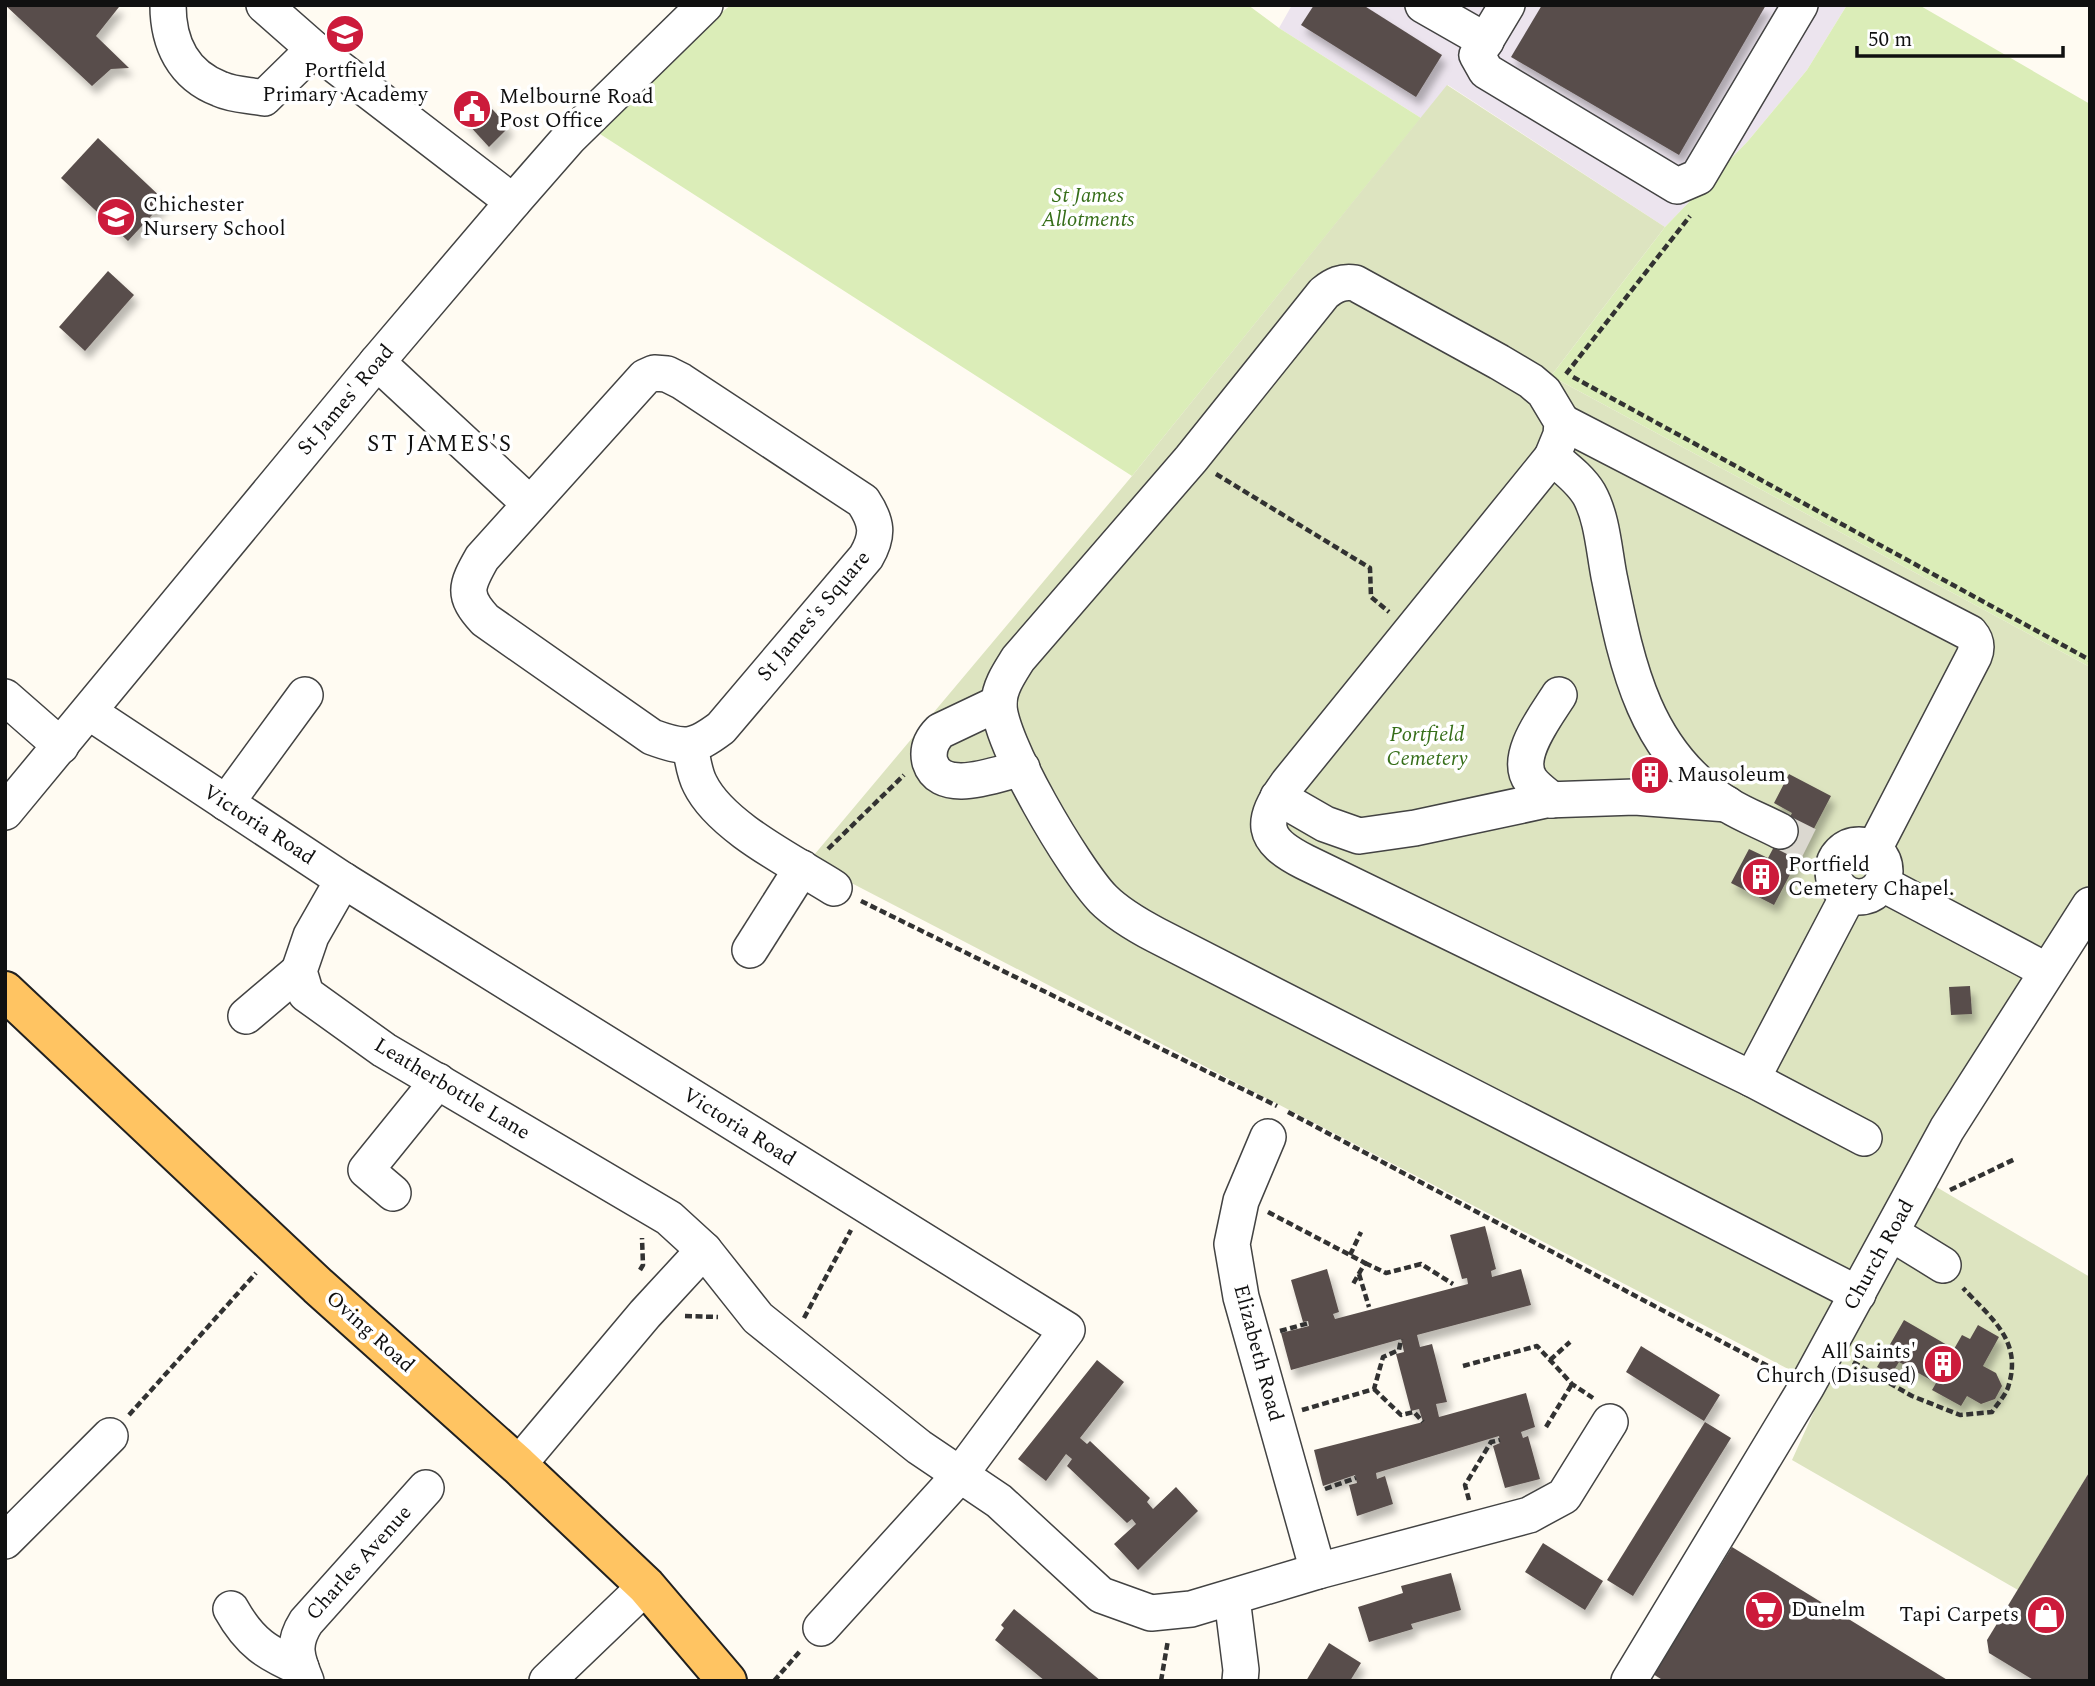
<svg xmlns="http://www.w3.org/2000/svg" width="2095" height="1686" font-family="Spectral,serif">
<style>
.industrial{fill:#ece4ee}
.green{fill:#dbedb8}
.cemetery{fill:#dde4c0}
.building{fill:#594e4b;filter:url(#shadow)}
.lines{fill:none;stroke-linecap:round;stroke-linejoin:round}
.minor-tunnel{stroke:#dbd8d0;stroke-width:35;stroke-dasharray:35 18;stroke-linecap:butt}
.minor-casing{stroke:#434343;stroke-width:38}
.major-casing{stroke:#212121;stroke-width:42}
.path{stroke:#323232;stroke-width:4.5;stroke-dasharray:7 3.5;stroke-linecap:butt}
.minor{stroke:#fff;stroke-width:35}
.major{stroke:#ffc462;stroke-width:38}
.labels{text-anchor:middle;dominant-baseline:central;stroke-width:7;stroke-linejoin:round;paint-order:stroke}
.poi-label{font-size:21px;fill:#101010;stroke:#fff;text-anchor:start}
.park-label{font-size:21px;font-style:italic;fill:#366e19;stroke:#fff}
.street-label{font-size:21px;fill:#101010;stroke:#fff}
.neighbourhood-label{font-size:23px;letter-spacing:2px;fill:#101010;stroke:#fff}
</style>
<defs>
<filter id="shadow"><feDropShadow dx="4.5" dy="8" stdDeviation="3.5" flood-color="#0004"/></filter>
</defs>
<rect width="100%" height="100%" fill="#fffbf2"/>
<!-- industrial -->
<path class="industrial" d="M1292,5H1847L1807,70L1748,141L1665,227L1448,85L1421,118L1279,28Z"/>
<!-- green -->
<g class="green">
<path d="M731,5H1248L1279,28L1421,118L1132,476L600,134L713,19Z"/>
<path d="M1847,5H1919L2090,104V667L1551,376L1665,227L1748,141L1807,70Z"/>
</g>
<!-- cemetery -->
<path class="cemetery" d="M1447,85L1665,227L1551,376L2090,667V891L1921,1178L2090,1277V1471L2018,1590L1792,1460L1826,1385L1798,1374L809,861L1132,476Z"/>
<!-- building -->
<g class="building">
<path d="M5,5H118L119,7L96,36L129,68L111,69L92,86Z"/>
<path d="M1314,5H1363L1442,55L1416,97L1301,25Z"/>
<path d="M1542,5H1766L1679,155L1511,57Z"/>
<path d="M476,92L509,127L489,147L456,111Z"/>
<path d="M98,138L165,201L128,241L61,178Z"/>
<path d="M108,271L134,295L85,351L59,327Z"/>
<path d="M1645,762L1664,775L1656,788L1636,776Z"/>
<path d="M1789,774L1831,796L1774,905L1731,883L1749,849L1768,858L1792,813L1774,803Z"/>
<path d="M1970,986L1972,1014L1951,1015L1949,987Z"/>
<path d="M1485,1226L1496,1269L1491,1271L1492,1277L1521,1269L1531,1305L1417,1335L1420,1347L1432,1344L1447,1402L1436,1404L1439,1417L1526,1393L1535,1427L1521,1432L1523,1438L1528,1436L1540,1479L1505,1488L1493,1446L1500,1443L1499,1436L1376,1473L1377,1479L1385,1476L1393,1504L1357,1516L1349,1485L1357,1483L1355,1475L1323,1486L1314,1450L1423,1422L1419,1409L1411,1411L1396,1354L1404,1352L1401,1339L1291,1370L1281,1333L1309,1326L1308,1321L1303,1322L1291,1280L1327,1269L1339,1312L1333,1314L1335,1319L1468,1284L1467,1278L1462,1279L1450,1235Z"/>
<path d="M1904,1320L1954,1349L1962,1335L1970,1339L1978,1325L1999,1337L1983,1366L1996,1373L2002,1386L1995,1399L1981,1404L1967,1396L1961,1406L1932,1390L1936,1383L1899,1362L1891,1375L1877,1367Z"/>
<path d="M1641,1346L1720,1395L1704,1421L1626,1372Z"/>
<path d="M1097,1360L1124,1382L1080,1438L1087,1444L1090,1441L1150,1498L1147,1502L1153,1509L1176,1487L1198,1511L1138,1570L1114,1544L1136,1524L1132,1519L1127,1523L1067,1466L1072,1459L1066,1454L1046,1481L1018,1459Z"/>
<path d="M1705,1422L1731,1438L1633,1596L1607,1580Z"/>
<path d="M2090,1471V1681H2035L1989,1653L1987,1640Z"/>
<path d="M1543,1543L1603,1581L1585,1610L1525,1572Z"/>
<path d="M1732,1547L1949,1681H1664L1653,1674Z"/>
<path d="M1451,1573L1461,1610L1411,1624L1413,1629L1369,1642L1358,1607L1403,1593L1401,1586Z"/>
<path d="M1014,1609L1101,1681H1045L995,1640L1004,1628L1001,1625Z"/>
<path d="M1329,1643L1361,1663L1350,1681H1306Z"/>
</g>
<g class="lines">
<!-- minor-tunnel -->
<path class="minor-tunnel" d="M1780,831L1808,845"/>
<!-- minor casing -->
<g class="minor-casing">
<g id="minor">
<path d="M168,5C168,43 183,75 220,89C233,95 250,95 264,98L314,49"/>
<path d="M264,5L314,49L513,202"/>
<path d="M1423,5L1486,41"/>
<path d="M1507,5L1477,55L1486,71L1677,186L1698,177L1800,5"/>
<path d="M377,362L530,504"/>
<path d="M654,373L667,374L681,381L863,501C877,522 879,535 866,557L721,728C693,749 685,749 652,737L485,620C462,595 466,586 482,558L645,377Z"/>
<path d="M1562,422L1970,633C1976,640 1978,646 1974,656L1874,849"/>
<path d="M1552,457L1288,783C1260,822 1260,839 1305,862L1752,1079L1864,1138"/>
<path d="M5,697L61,746"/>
<path d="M999,703L940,731C931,740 927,750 930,762C941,797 996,774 1022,768"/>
<path d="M89,712L343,880L1067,1330L959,1476L821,1628"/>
<path d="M690,747C693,759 694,773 700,784C721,827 793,862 834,888"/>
<path d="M1278,797L1325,824L1359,836L1415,828L1546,800L1635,797L1727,804"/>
<path d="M1552,800C1545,794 1536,788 1531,781C1513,757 1546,716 1559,695"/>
<path d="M226,803L305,695"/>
<path d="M5,812L377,362L513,202L569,138L705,5"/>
<path d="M1780,831C1763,822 1744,815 1728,805C1644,753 1627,665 1609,576C1604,550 1602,517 1589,494C1580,479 1565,468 1552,457L1561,435L1562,422L1544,392L1531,381L1499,362L1355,283C1342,281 1334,285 1324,293L1191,459L1018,659C1010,672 1000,686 999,702C997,740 1075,870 1103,899C1118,914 1137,925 1156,935L1858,1294"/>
<circle cx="1859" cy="871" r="26"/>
<path d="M343,880L311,936L299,971L306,994L384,1050L669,1218L704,1250L758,1318L919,1447L999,1501L1101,1595L1151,1613L1191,1609L1318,1571L1529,1515L1564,1496L1610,1422"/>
<path d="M1883,884L2047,971"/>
<path d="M750,950L802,868"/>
<path d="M246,1016L299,971"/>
<path d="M1752,1079L1848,896"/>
<path d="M1268,1137L1241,1201L1232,1244L1241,1297L1318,1571"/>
<path d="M393,1193L366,1170L438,1081"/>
<path d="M1891,1233L1943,1265"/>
<path d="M518,1465L645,1314L704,1250"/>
<path d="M5,1541L110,1436"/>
<path d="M1232,1598L1241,1670L1240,1681"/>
<path d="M231,1609C250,1643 267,1653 301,1668"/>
<path d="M306,1681C296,1657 292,1644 306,1622L426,1488"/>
<path d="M547,1681L646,1586"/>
<path d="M1629,1681L1807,1386L1947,1129L2090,905"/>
</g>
</g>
<!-- major casing -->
<g class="major-casing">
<path id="major" d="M5,991L318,1286L518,1465L646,1586L727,1681"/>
</g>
<!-- path -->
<g class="path">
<path d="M1566,374L1690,216"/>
<path d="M1573,377L2090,660"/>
<path d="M1216,474L1370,568L1371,597L1389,612"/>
<path d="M828,849L904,775"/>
<path d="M861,901L1277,1106"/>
<path d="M1288,1112L1781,1373"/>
<path d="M1950,1190L2015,1159"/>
<path d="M1268,1212L1365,1263L1353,1284"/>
<path d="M1350,1255L1361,1232"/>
<path d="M1365,1263L1386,1273L1421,1264L1453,1284"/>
<path d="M640,1270L643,1265L642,1238"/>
<path d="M1359,1274L1369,1307"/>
<path d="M685,1316L718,1317"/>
<path d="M804,1318L851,1230"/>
<path d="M1280,1331L1309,1323"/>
<path d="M1550,1360L1570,1342"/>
<path d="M1853,1362L1912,1396L1960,1415L1992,1412C1997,1404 2007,1394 2009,1384C2022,1340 1990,1317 1963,1288"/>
<path d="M1463,1366L1537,1346L1572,1384L1593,1398"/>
<path d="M1374,1389L1401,1415L1414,1412L1423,1422"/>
<path d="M1302,1410L1374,1389L1383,1357L1399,1350L1401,1339"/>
<path d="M129,1415L256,1273"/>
<path d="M1546,1427L1572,1384"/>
<path d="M1325,1489L1356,1478"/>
<path d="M1469,1500L1465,1485L1491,1442L1500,1440"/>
<path d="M774,1681L801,1650"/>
<path d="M1161,1681L1168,1640"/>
</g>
<!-- minor -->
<use href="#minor" class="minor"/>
<!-- major -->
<use href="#major" class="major"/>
</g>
<!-- icons -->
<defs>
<g id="school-disc" transform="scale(2.0125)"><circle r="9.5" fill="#cc1b3b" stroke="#fff"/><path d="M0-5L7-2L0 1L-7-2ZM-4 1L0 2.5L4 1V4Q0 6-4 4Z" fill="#fff"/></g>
<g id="civic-disc" transform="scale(2.0125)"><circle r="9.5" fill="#cc1b3b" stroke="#fff"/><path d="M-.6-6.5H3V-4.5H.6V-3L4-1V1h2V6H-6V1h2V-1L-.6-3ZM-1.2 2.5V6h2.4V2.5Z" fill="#fff"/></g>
<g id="building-disc" transform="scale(2.0125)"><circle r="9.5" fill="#cc1b3b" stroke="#fff"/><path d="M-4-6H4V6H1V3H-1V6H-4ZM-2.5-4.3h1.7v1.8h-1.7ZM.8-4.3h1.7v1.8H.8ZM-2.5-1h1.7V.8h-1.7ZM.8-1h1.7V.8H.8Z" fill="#fff"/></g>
<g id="supermarket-disc" transform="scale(2.0125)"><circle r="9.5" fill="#cc1b3b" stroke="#fff"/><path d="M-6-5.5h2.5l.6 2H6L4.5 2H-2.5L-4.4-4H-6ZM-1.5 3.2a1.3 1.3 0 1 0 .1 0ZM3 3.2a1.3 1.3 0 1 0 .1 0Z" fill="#fff"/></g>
<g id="shop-disc" transform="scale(2.0125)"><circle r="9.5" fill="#cc1b3b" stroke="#fff"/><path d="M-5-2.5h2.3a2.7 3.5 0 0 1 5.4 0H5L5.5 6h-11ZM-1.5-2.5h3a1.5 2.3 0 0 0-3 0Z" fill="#fff"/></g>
</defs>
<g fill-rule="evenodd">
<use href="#school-disc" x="345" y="34"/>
<use href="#civic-disc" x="472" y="109"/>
<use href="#school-disc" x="116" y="217"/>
<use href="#building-disc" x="1650" y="775"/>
<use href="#building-disc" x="1761" y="877"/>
<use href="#building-disc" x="1943" y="1364"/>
<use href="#supermarket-disc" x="1764" y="1610"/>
<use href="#shop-disc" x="2046" y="1615"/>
</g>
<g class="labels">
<!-- poi labels -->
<g class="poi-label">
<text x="345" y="71" text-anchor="middle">Portfield<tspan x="345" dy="24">Primary Academy</tspan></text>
<text x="499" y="97">Melbourne Road<tspan x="499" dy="24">Post Office</tspan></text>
<text x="143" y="205">Chichester<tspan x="143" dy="24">Nursery School</tspan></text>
<text x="1677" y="775">Mausoleum</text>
<text x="1788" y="865">Portfield<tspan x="1788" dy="24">Cemetery Chapel.</tspan></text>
<text x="1916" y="1352" text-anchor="end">All Saints'<tspan x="1916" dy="24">Church (Disused)</tspan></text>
<text x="1791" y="1610">Dunelm</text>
<text x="2019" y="1615" text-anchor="end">Tapi Carpets</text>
</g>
<!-- park labels -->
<g class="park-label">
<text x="1088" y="196">St James<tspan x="1088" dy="24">Allotments</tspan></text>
<text x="1427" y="735">Portfield<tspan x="1427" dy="24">Cemetery</tspan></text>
</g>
<!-- street labels -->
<g class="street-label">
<text transform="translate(346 400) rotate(-50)">St James' Road</text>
<text transform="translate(814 616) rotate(-50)">St James's Square</text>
<text transform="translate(259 825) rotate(33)">Victoria Road</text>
<text transform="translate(452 1089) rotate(31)">Leatherbottle Lane</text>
<text transform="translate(739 1127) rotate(32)">Victoria Road</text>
<text transform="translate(1879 1255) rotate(-61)">Church Road</text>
<text transform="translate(370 1332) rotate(42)">Oving Road</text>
<text transform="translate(1258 1353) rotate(75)">Elizabeth Road</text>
<text transform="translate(359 1563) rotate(-48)">Charles Avenue</text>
</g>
<!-- neighbourhood labels -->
<g class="neighbourhood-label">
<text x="440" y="444">ST JAMES'S</text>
</g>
</g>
<!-- border -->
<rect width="2095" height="1686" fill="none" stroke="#101010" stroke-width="14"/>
<!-- scale -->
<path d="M1857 46v10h206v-10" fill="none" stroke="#101010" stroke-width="3.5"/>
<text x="1868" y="46" font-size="21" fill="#101010" stroke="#ffffff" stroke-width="5" paint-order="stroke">50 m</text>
</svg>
